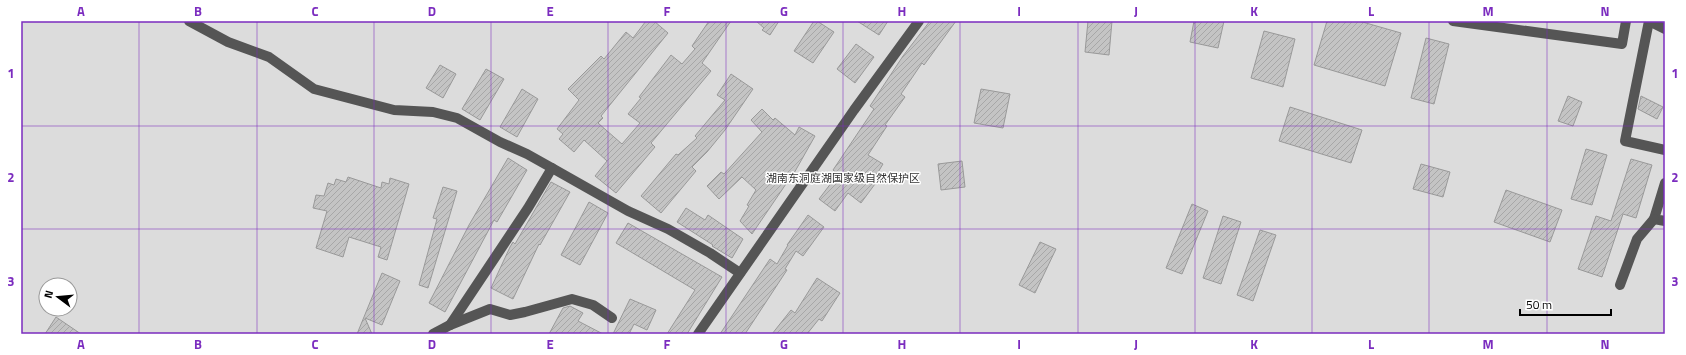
<svg xmlns="http://www.w3.org/2000/svg" width="1686" height="355" font-family="'Titillium Web','Noto Sans SC',sans-serif">
<style>
.green{fill:#dcdcdc;fill-rule:evenodd}
.building{fill:url(#building-hatch);stroke:#999}
.lines{fill:none;stroke-linecap:round;stroke-linejoin:round}
.minor{stroke:#555;stroke-width:10}
.grid{fill:none;stroke:#7b2cbf;stroke-width:1;stroke-opacity:0.55}
.labels{text-anchor:middle;dominant-baseline:central;stroke-width:3;stroke-linejoin:round;paint-order:stroke}
.park-label{font-size:11px;fill:#333;stroke:#fff}
.neatline{fill:none;stroke:#7b2cbf;stroke-width:1.5}
.grid-label{font-size:13px;text-anchor:middle;font-weight:bold;fill:#7b2cbf}
</style>
<defs>
<pattern id="building-hatch" width="6" height="6" patternUnits="userSpaceOnUse"><rect width="6" height="6" fill="#c4c4c4"/><path d="M-1 1l2-2M0 6l6-6M5 7l2-2" fill="none" stroke="#a7a7a7"/></pattern>
</defs>
<rect width="100%" height="100%" fill="#fff"/>
<!-- green -->
<path class="green" d="M21,21H1665V334H21ZM46,285H70V309H46Z"/>
<!-- building -->
<g class="building">
<path d="M646,21H654L668,33L601,116L603,118L598,123L622,144L640,123L628,114L641,98L639,97L671,55L682,64L695,49L692,46L709,21H731L702,63L711,71L651,143L655,147L616,193L595,176L607,161L584,140L574,152L559,139L563,134L557,129L579,100L568,89L601,56L604,59L626,32L633,38Z"/>
<path d="M756,21H779L770,35L762,30L764,28Z"/>
<path d="M814,21H817L834,32L813,63L794,51Z"/>
<path d="M857,21H888L879,35Z"/>
<path d="M930,21H956L924,65L922,63L901,94L905,97L885,125L887,126L868,155L883,164L872,182L875,184L861,203L848,193L835,211L819,199L838,174L833,170L874,109L870,106L903,56Z"/>
<path d="M1088,21H1112L1109,55L1085,52Z"/>
<path d="M1194,21H1224L1218,48L1190,42Z"/>
<path d="M1327,21H1359L1401,33L1385,86L1314,65Z"/>
<path d="M1264,31L1295,39L1283,87L1251,78Z"/>
<path d="M1426,38L1449,44L1434,104L1411,98Z"/>
<path d="M856,44L874,57L855,83L837,69Z"/>
<path d="M440,65L456,74L443,98L426,88Z"/>
<path d="M486,69L504,79L480,120L462,109Z"/>
<path d="M731,74L753,89L725,130L707,152L692,167L696,171L661,213L641,196L676,154L678,155L697,138L695,136L725,100L717,95Z"/>
<path d="M522,89L538,99L517,137L500,127Z"/>
<path d="M981,89L1010,94L1003,128L974,123Z"/>
<path d="M1568,96L1582,102L1573,126L1558,121Z"/>
<path d="M1641,96L1663,107L1657,119L1638,109Z"/>
<path d="M1290,107L1362,130L1351,163L1279,141Z"/>
<path d="M762,109L773,120L775,118L795,135L799,127L815,136L789,182L788,181L752,234L740,221L749,206L747,205L756,190L742,177L719,199L707,186L721,172L724,174L762,132L751,120Z"/>
<path d="M1586,149L1607,155L1592,205L1571,199Z"/>
<path d="M508,158L527,170L497,222L494,220L445,312L429,303L469,225Z"/>
<path d="M1631,159L1652,165L1636,218L1623,214L1602,277L1578,269L1596,216L1611,221Z"/>
<path d="M962,161L965,187L941,190L938,164Z"/>
<path d="M1421,164L1450,172L1443,197L1413,189Z"/>
<path d="M348,177L381,188L382,182L389,184L390,178L409,184L387,260L378,257L381,247L349,237L343,257L316,248L327,211L313,208L316,195L324,196L328,183L334,185L336,179L346,182Z"/>
<path d="M551,182L570,192L540,245L539,244L513,299L491,288L510,247L513,242L515,244Z"/>
<path d="M443,187L457,191L428,288L419,285L437,219L433,218Z"/>
<path d="M1506,190L1562,210L1550,242L1494,222Z"/>
<path d="M589,202L608,213L580,265L561,255Z"/>
<path d="M1192,204L1208,211L1182,274L1166,268Z"/>
<path d="M686,208L705,220L708,215L743,239L732,258L712,246L713,245L677,222Z"/>
<path d="M808,215L824,227L803,256L796,251L785,269L787,270L745,334H720L770,259L777,264L788,245H787Z"/>
<path d="M1223,216L1241,222L1221,284L1203,278Z"/>
<path d="M628,223L722,277L687,334H667L695,290L616,243Z"/>
<path d="M1260,230L1276,235L1253,301L1237,295Z"/>
<path d="M1040,242L1056,249L1035,293L1019,285Z"/>
<path d="M382,273L400,281L382,325L365,318L372,334H357Z"/>
<path d="M817,278L840,293L822,321L819,319L807,334H772L791,310L795,313Z"/>
<path d="M630,299L656,310L647,330L634,324L629,334H613Z"/>
<path d="M570,306L583,313L578,321L603,334H549L563,308Z"/>
<path d="M56,317L81,334H45Z"/>
</g>
<g class="lines">
<!-- minor -->
<g class="minor">
<path d="M189,21L228,42L269,57L314,89L394,110L433,112L457,118L500,142L527,154L552,168"/>
<path d="M1453,21L1622,44L1626,21"/>
<path d="M1649,21L1625,141L1665,150"/>
<path d="M1649,21L1665,29"/>
<path d="M1665,183L1654,219L1665,221"/>
<path d="M1620,285L1637,239L1654,219"/>
<path d="M450,325L490,309L510,315L525,312L572,299L593,305L612,318"/>
<path d="M433,334L450,325L528,208L552,168L628,211L668,229L710,253L740,273"/>
<path d="M698,334L854,110L919,21"/>
</g>
</g>
<!-- grid -->
<path class="grid" d="M139,21V334M257,21V334M374,21V334M491,21V334M608,21V334M726,21V334M843,21V334M960,21V334M1078,21V334M1195,21V334M1312,21V334M1429,21V334M1547,21V334M21,126H1665M21,229H1665"/>
<g class="labels">
<!-- park labels -->
<g class="park-label">
<text x="843" y="178">湖南东洞庭湖国家级自然保护区</text>
</g>
</g>
<!-- border -->
<rect width="1686" height="355" fill="none" stroke="#ffffff" stroke-width="44"/>
<!-- north arrow -->
<g transform="translate(58 297) rotate(286)"><circle r="19" fill="#ffffff" stroke="#999999"/>
<path d="M0-3L7 15L0 10L-7 15Z" fill="#000000"/>
<text y="-6" font-size="11" font-weight="bold" text-anchor="middle" fill="#000000">N</text>
</g>
<!-- scale -->
<path d="M1520 309v6h91v-6" fill="none" stroke="#000000" stroke-width="2"/>
<text x="1526" y="309" font-size="12" fill="#000000" stroke="#ffffff" stroke-width="3" paint-order="stroke">50 m</text>
<rect x="22" y="22" width="1642" height="311" class="neatline"/>
<g class="grid-label">
<text x="81" y="16">A</text>
<text x="198" y="16">B</text>
<text x="315" y="16">C</text>
<text x="432" y="16">D</text>
<text x="550" y="16">E</text>
<text x="667" y="16">F</text>
<text x="784" y="16">G</text>
<text x="902" y="16">H</text>
<text x="1019" y="16">I</text>
<text x="1136" y="16">J</text>
<text x="1254" y="16">K</text>
<text x="1371" y="16">L</text>
<text x="1488" y="16">M</text>
<text x="1605" y="16">N</text>
<text x="11" y="78">1</text>
<text x="1675" y="78">1</text>
<text x="11" y="182">2</text>
<text x="1675" y="182">2</text>
<text x="11" y="286">3</text>
<text x="1675" y="286">3</text>
<text x="81" y="349">A</text>
<text x="198" y="349">B</text>
<text x="315" y="349">C</text>
<text x="432" y="349">D</text>
<text x="550" y="349">E</text>
<text x="667" y="349">F</text>
<text x="784" y="349">G</text>
<text x="902" y="349">H</text>
<text x="1019" y="349">I</text>
<text x="1136" y="349">J</text>
<text x="1254" y="349">K</text>
<text x="1371" y="349">L</text>
<text x="1488" y="349">M</text>
<text x="1605" y="349">N</text>
</g>
</svg>
